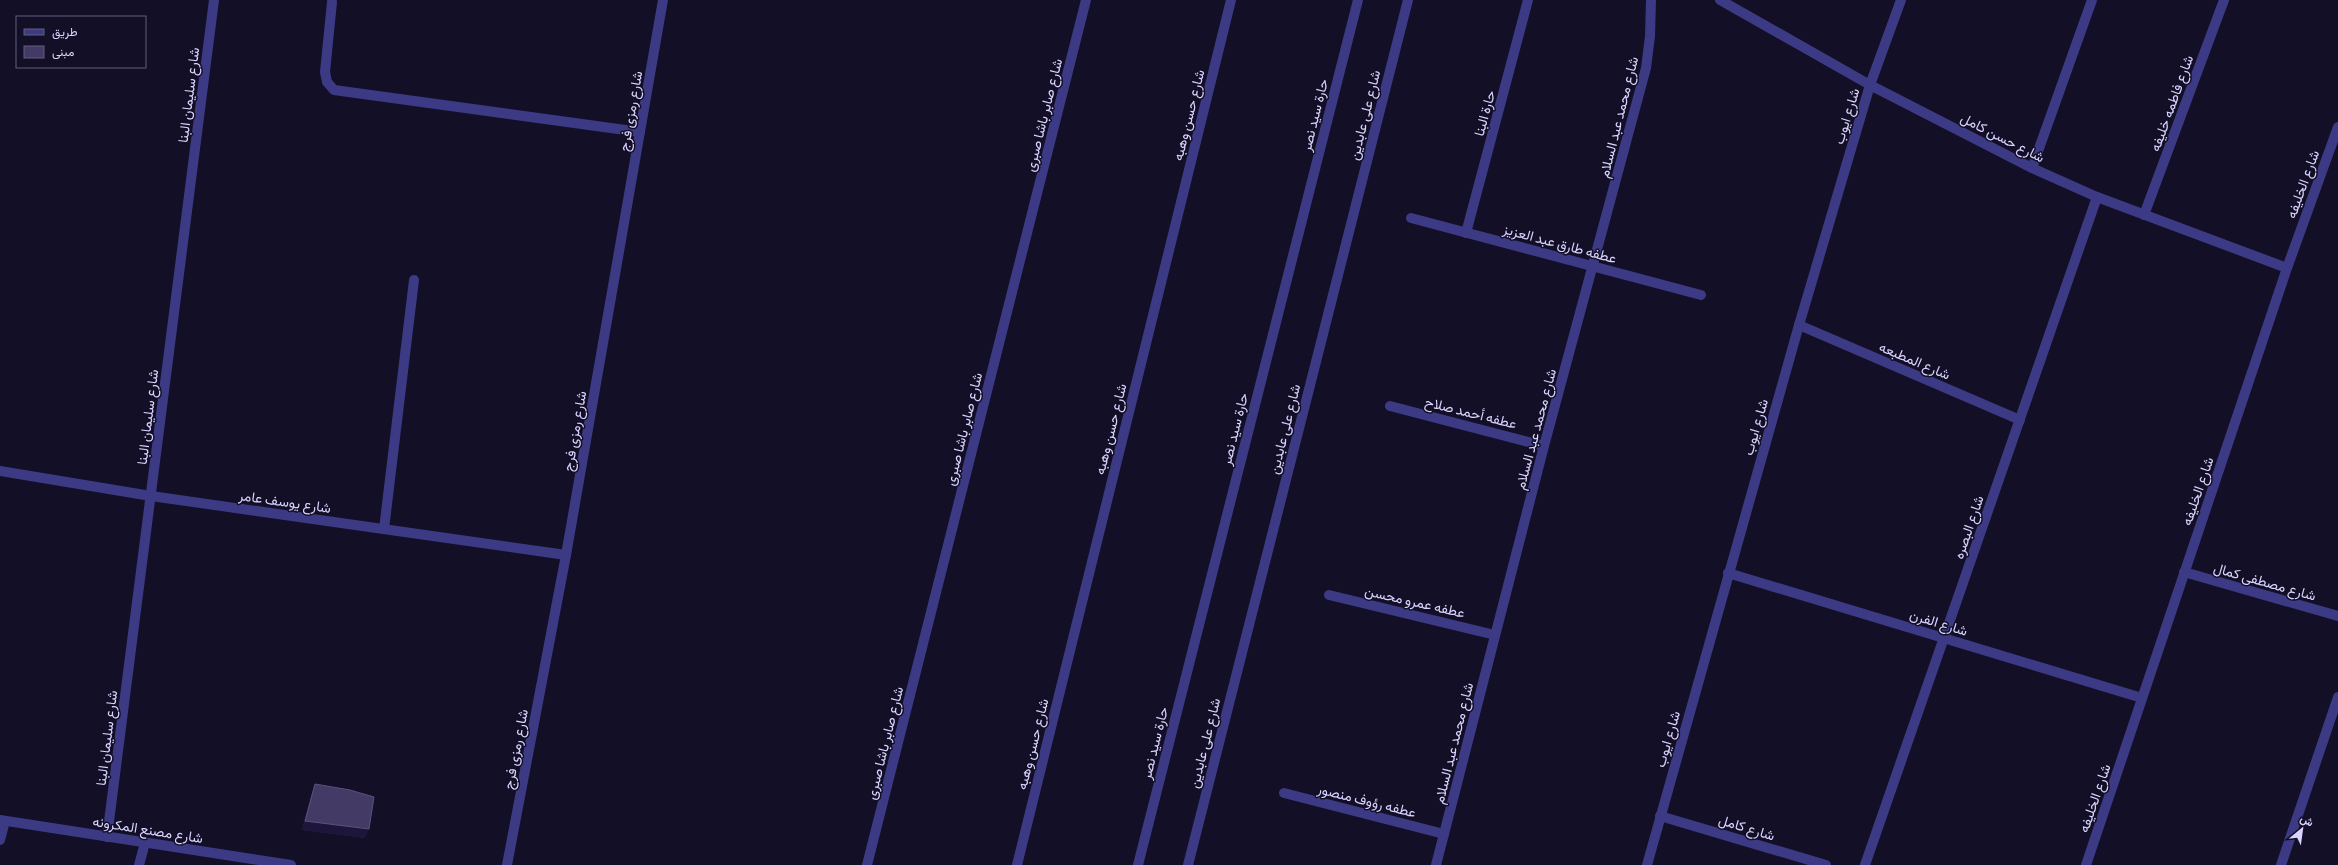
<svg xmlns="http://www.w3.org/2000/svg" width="2338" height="865" font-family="Barlow,Vazirmatn,sans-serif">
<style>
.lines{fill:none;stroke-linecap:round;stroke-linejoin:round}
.service{stroke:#3d3a85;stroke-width:10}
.minor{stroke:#3d3a85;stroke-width:10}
.wall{fill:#312854}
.shaded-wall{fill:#1d163a}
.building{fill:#433a66;stroke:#5a527e}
.labels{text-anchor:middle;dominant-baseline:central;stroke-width:3;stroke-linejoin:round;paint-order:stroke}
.street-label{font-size:14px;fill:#d9d4ff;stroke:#130f26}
</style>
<rect width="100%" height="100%" fill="#130f26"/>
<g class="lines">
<!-- service -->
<path class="service" d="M332,2L325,72L327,82L334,90L640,132"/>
<!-- minor -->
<g class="minor">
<path d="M1720,0L1870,85L2032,168L2097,197L2287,268"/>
<path d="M2032,168L2092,0"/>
<path d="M2144,215L2224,0"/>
<path d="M1411,218L1701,295"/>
<path d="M1466,233L1528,0"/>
<path d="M1799,325L2020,420"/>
<path d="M1390,406L1544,446"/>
<path d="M0,471L151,496L566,555"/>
<path d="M384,529L414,280"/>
<path d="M2184,572L2338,616"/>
<path d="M1728,573L2142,698"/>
<path d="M1329,595L1495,635"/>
<path d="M1284,793L1444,834"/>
<path d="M1660,816L1826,865"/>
<path d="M0,820L291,865"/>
<path d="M107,837L214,0"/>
<path d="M0,840L5,821"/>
<path d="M139,865L145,843"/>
<path d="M507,865L566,555L663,0"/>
<path d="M867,865L1086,0"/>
<path d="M1017,865L1231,0"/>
<path d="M1138,865L1358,0"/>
<path d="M1188,865L1408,0"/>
<path d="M1436,865L1544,446L1646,68L1650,36L1651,0"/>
<path d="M1647,865L1799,325L1870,85L1901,0"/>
<path d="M1865,865L2097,197"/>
<path d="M2086,865L2287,268L2338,127"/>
<path d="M2281,865L2338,697"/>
</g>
</g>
<!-- wall -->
<path class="wall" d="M315,784L365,838L302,830L312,793Z"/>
<!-- shaded-wall -->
<path class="shaded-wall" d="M305,821L369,829L365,838L302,830Z"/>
<!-- building -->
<path class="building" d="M315,784L350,790L374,797L369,829L305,821Z"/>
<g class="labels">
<!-- street labels -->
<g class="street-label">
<text transform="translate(188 95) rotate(-83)">شارع سليمان البنا</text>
<text transform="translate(2171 103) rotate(-70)">شارع فاطمه خليفه</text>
<text transform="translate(630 111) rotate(-80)">شارع رمزى فرج</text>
<text transform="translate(1484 113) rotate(-75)">حارة البنا</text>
<text transform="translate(1043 115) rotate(-76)">شارع صابر باشا صبرى</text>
<text transform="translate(1188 115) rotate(-76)">شارع حسن وهبه</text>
<text transform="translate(1314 115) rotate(-76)">حارة سيد نصر</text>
<text transform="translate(1364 115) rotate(-76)">شارع على عابدين</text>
<text transform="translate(1846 116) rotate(-73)">شارع ايوب</text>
<text transform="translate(1618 117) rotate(-76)">شارع محمد عبد السلام</text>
<text transform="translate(2003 137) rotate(27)">شارع حسن كامل</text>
<text transform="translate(2302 184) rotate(-70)">شارع الخليفه</text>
<text transform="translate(1560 243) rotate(15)">عطفه طارق عبد العزيز</text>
<text transform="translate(1915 360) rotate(23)">شارع المطبعه</text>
<text transform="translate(1471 412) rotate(14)">عطفه أحمد صلاح</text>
<text transform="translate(147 417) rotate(-83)">شارع سليمان البنا</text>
<text transform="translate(1755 427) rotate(-74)">شارع ايوب</text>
<text transform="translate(963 429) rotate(-76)">شارع صابر باشا صبرى</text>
<text transform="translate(1110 429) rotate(-76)">شارع حسن وهبه</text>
<text transform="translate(1234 429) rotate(-76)">حارة سيد نصر</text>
<text transform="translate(1284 429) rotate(-76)">شارع على عابدين</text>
<text transform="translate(1535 429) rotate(-75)">شارع محمد عبد السلام</text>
<text transform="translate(574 431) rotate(-80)">شارع رمزى فرج</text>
<text transform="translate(2197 491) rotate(-71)">شارع الخليفه</text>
<text transform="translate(285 501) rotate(8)">شارع يوسف عامر</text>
<text transform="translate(1968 527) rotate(-71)">شارع البصره</text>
<text transform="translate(2265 581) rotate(16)">شارع مصطفى كمال</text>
<text transform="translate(1415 601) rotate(13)">عطفه عمرو محسن</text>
<text transform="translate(1939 622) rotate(17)">شارع الفرن</text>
<text transform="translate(106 738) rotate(-83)">شارع سليمان البنا</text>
<text transform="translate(1667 739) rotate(-74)">شارع ايوب</text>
<text transform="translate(884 743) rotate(-76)">شارع صابر باشا صبرى</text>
<text transform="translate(1154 743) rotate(-76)">حارة سيد نصر</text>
<text transform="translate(1204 743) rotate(-76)">شارع على عابدين</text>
<text transform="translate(1453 743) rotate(-76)">شارع محمد عبد السلام</text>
<text transform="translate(1032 744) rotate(-76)">شارع حسن وهبه</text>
<text transform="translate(515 749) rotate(-79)">شارع رمزى فرج</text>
<text transform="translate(2094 798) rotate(-71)">شارع الخليفه</text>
<text transform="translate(1367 800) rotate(14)">عطفه رؤوف منصور</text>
<text transform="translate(1747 827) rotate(17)">شارع كامل</text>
<text transform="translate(148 829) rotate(9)">شارع مصنع المكرونه</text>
</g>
</g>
<!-- legend -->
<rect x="16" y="16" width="130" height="52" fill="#130f26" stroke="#625e7d"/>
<rect x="24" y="29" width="20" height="6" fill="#3d3a85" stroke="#625e7d"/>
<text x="52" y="36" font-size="12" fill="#d9d4ff">طريق</text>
<rect x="24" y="46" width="20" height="12" fill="#433a66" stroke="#625e7d"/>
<text x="52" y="56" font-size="12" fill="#d9d4ff">مبنى</text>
<!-- north arrow -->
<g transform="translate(2302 829) rotate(29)" stroke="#130f26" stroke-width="3" paint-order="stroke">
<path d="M0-3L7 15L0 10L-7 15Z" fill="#d9d4ff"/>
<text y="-6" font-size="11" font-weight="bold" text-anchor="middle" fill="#d9d4ff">ش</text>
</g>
</svg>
